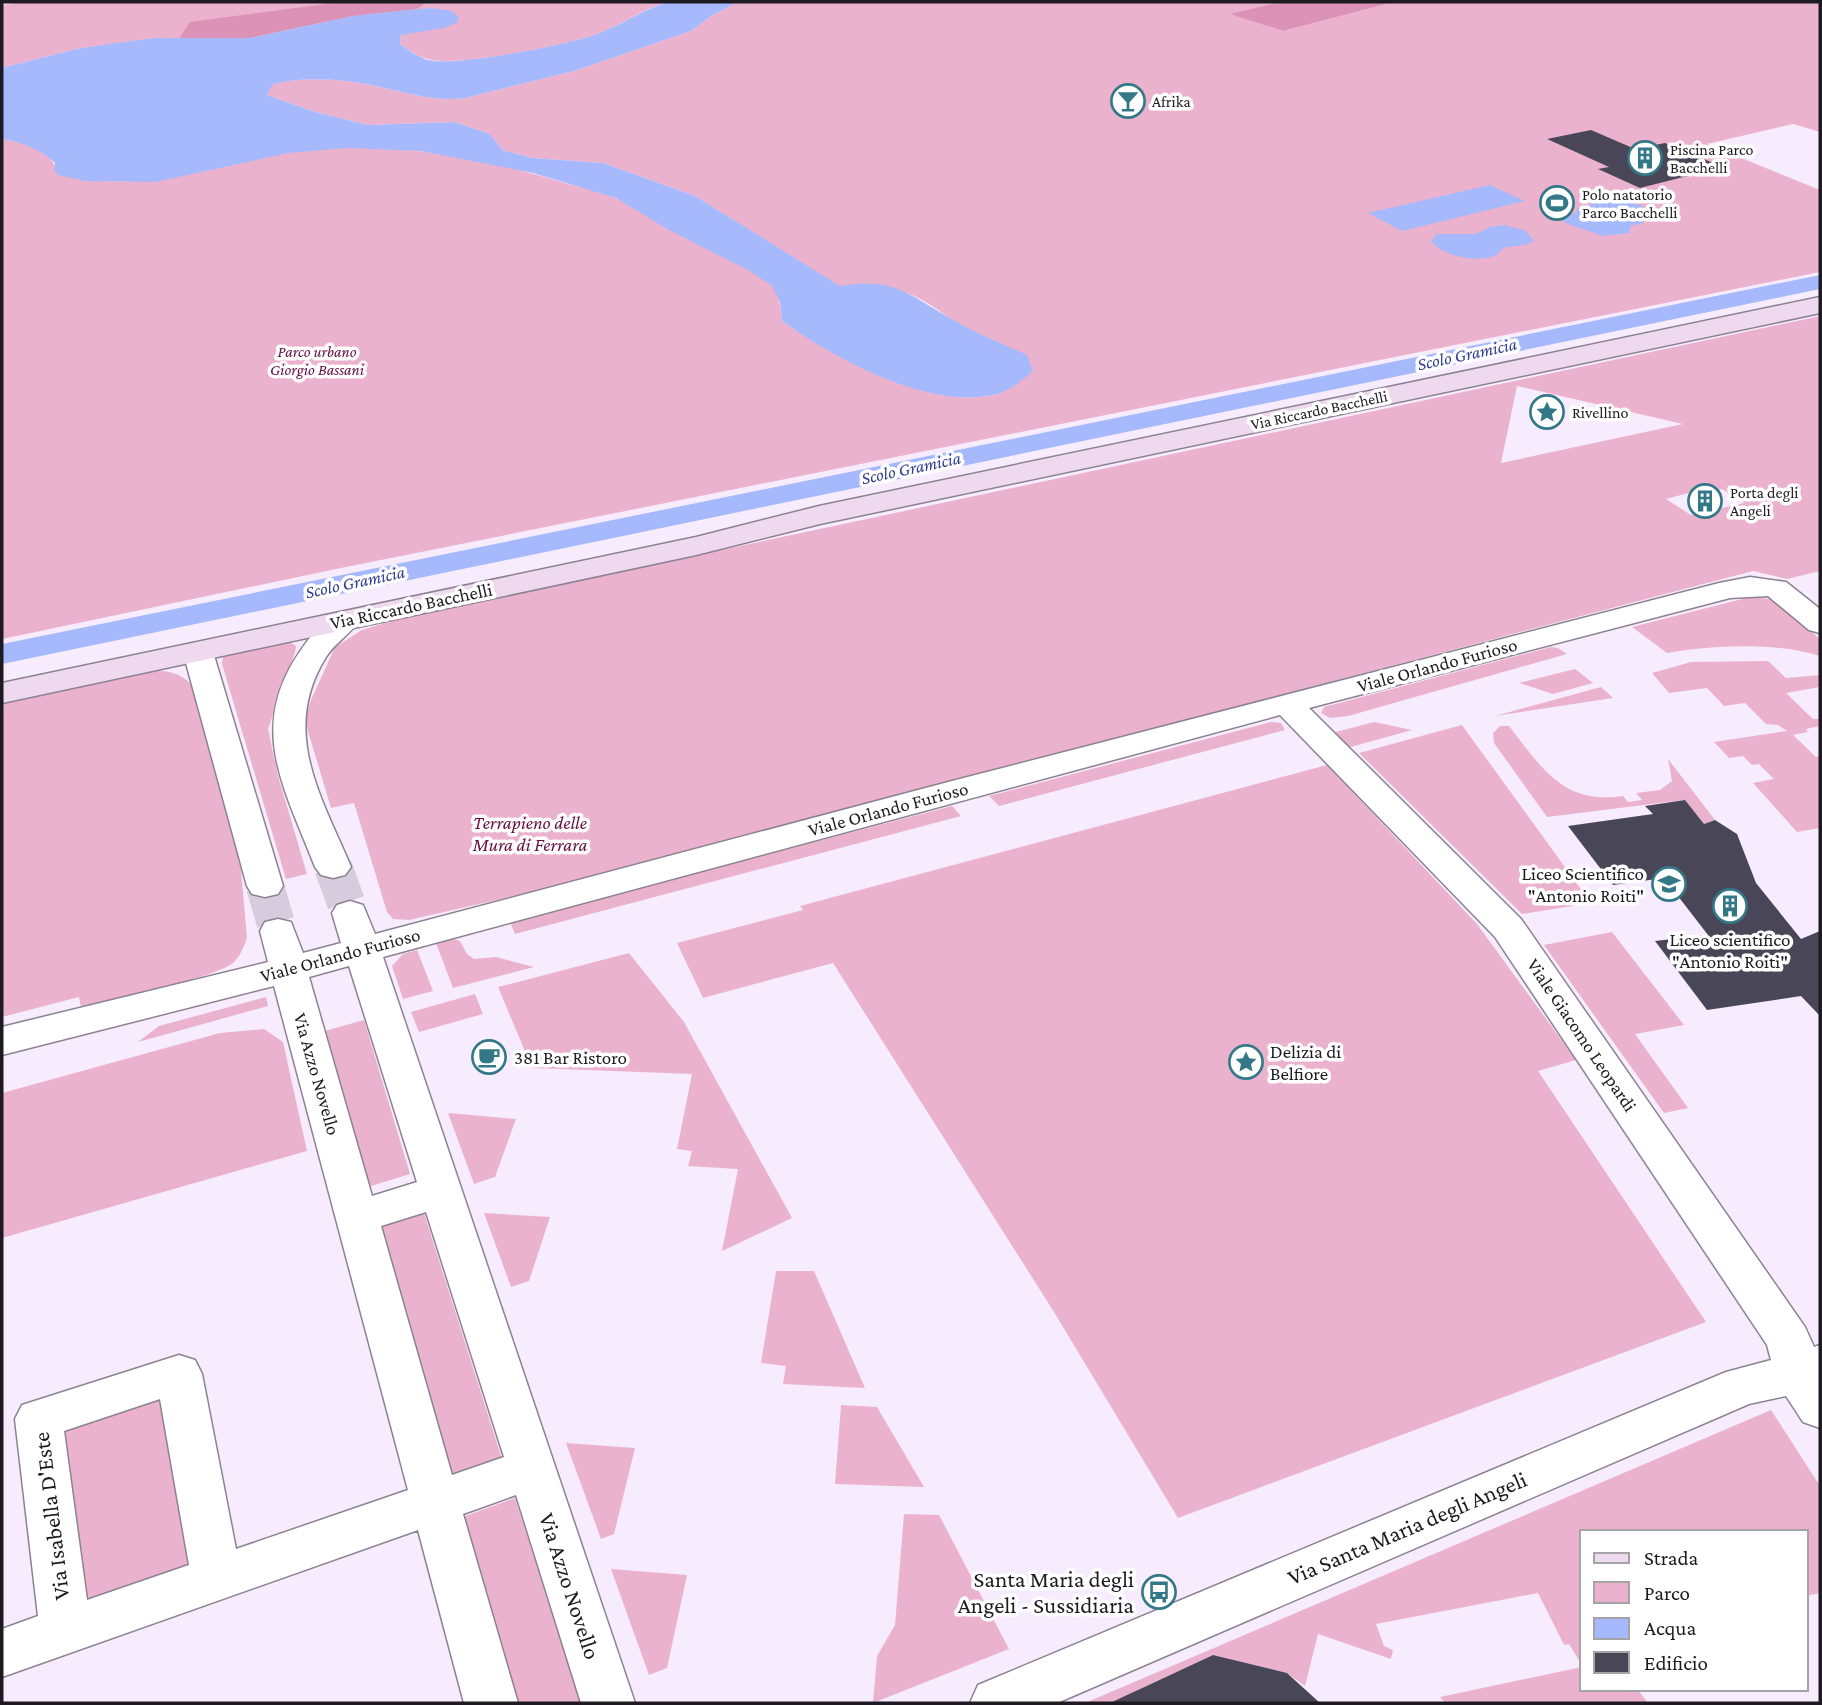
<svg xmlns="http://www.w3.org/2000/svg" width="1822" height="1705" font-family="'Crimson Pro',serif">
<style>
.green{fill:#ebb2ce;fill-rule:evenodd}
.forest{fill:#db92b6}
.water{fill:#a6b9fc}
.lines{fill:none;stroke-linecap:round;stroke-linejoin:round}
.canal{fill:#a6b9fc;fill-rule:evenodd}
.building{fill:#494757}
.minor-tunnel{stroke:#d6ccdd;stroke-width:38;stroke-dasharray:38 19;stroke-linecap:butt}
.minor-casing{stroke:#8b8292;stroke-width:3}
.secondary-casing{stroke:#8b8292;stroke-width:3}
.minor{fill:#fff;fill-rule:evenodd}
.secondary{fill:#efd9ee;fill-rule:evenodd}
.labels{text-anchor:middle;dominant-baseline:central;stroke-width:7;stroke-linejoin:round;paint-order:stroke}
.far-poi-label{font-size:16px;fill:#1e1a21;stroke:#fff;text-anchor:start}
.far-park-label{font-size:16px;font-style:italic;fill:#640e43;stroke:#fff}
.far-street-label{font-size:16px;fill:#1e1a21;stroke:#fff}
.far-water-label{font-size:18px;font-style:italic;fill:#34418f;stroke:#fff}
.street-label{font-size:19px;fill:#1e1a21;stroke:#fff}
.park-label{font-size:19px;font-style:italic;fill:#640e43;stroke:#fff}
.poi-label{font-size:19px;fill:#1e1a21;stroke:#fff;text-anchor:start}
.near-street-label{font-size:23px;fill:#1e1a21;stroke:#fff}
.near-poi-label{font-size:23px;fill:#1e1a21;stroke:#fff;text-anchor:end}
</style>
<rect width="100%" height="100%" fill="#f6ecfe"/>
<!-- green -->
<g class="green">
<path d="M21,2H669C643,8 622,25 597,34C566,45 457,68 428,59C418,57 408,50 400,44L401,35L418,31L431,8L192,39L154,38L76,49L2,68V5Z"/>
<path d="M738,2H1281L1232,14L1283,31L1394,2H1820V132L1793,124L1707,144L1820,190V272L336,569L2,639V139C26,144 51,148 58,174C146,194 205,168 288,153C379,137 477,156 565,183C581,188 600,191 615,198C641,209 664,227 689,240C709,250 759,270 772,286C780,296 781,310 782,321C834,357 932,412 997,394C1004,392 1010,387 1017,384C969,334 917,271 840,287L695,196L603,163L532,158L502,150L490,134L454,122L368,125L315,112L267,95L272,84C308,76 344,79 380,87C408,93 436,102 465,98L574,71L691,31L711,16Z"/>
<path d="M1820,316V571L1787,579L1753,571L514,896L409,920L393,919L387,912L354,803L331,808L305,721L311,700L335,647L362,630L402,618ZM1517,386L1683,424L1501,463ZM1722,489L1744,503L1691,515L1666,499L1696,491L1703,494Z"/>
<path d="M1754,596L1783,602L1820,640V656C1776,642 1713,645 1667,653L1632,627Z"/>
<path d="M287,640L296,646L295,652L268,729L278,776L307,874L286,879L222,664L223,656L230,652Z"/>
<path d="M1551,647L1558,648L1567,654L1348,716L1330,718L1321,713L1324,707Z"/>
<path d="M1768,661L1786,678L1820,675V687L1786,693L1813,719H1820V726L1806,729L1808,732L1793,735L1816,757L1820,756V828L1797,832L1753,783L1774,779L1759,764L1752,765L1743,756L1729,758L1714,742L1787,731L1778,725L1766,724L1745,703L1724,706L1707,688L1669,693L1652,673L1691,662Z"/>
<path d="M1575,669L1593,683L1553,694L1519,683Z"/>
<path d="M150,670C166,671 182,672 192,686L239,848L247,938C244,946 241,955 234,962C219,977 109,1000 81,1007L79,997L2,1017V700Z"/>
<path d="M1601,687L1613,698L1495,716Z"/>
<path d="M1271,722L1281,723L1285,730L999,806L989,796Z"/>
<path d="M1374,722L1412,730L1347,748L1332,733Z"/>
<path d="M1462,725L1591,903L1522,914L1359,753Z"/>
<path d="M1500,726H1509C1542,768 1563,805 1623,796L1628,802L1642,800L1636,793L1660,790L1672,781L1668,759L1715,820L1704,824L1684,800L1547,817L1494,743L1493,733Z"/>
<path d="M1327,765L1477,924L1576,1060L1538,1071L1706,1322L1178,1518L1054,1312L833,963L703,998L677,943L803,910L800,906Z"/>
<path d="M952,806L961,816L515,934L510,922Z"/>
<path d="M1612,932L1684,1025L1635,1034L1688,1108L1664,1113L1544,945Z"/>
<path d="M450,938L460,941L467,954L474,959L496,957L534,967L453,988L436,943Z"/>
<path d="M417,950L433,991L403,999L392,966L403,954Z"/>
<path d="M629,953L684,1022L792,1218L722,1251L738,1169L688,1166L692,1151L677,1149L692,1074L532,1068L498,987Z"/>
<path d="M475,994L483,1014L419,1032L411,1012Z"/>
<path d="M266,997L268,1006L138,1042L159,1026Z"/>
<path d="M364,1020L410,1174L365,1188L321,1032Z"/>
<path d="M264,1029L283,1042L307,1151L2,1238V1093L220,1033Z"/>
<path d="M448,1113L516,1119L495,1177L474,1184Z"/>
<path d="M424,1213L502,1459L449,1478L376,1227Z"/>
<path d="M484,1213L550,1217L529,1281L511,1287Z"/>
<path d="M776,1271H814L865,1388L783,1384L786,1366L761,1363Z"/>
<path d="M162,1397L192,1563L87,1600L65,1429Z"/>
<path d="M841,1405L877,1407L924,1487L835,1484Z"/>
<path d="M1771,1410L1820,1486V1593L1806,1596V1532H1582V1665L1569,1644L1564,1645L1538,1593L1376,1624L1384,1646L1393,1650L1391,1659L1318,1634L1305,1686L1287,1673L1213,1655L1142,1688L1132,1703H1085Z"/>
<path d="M566,1443L635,1448L614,1534L601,1539Z"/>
<path d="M515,1498L581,1703H511L457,1519Z"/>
<path d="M904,1514L939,1515L1009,1649L873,1703L877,1656L895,1625Z"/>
<path d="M611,1569L687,1575L667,1668L649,1675Z"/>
<path d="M1582,1667V1689H1637L1648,1703H1445L1440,1697Z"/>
</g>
<!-- forest -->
<g class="forest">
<path d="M341,2H427L417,9L353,16L250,38L179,39L190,22Z"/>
<path d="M1281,2H1394L1283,31L1230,14Z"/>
</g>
<!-- water -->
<g class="water">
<path d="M669,2H738L711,16L691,31L574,71L465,98C436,102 408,93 380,87C344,79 308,76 273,84L267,95L315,112L368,125L454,122L490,134L502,150L532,158L603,163L695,196L840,286C896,276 911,297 957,322C979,335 1004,344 1027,355L1033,371C1022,380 1011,390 997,394C931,412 834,358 782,321L780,302L772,286L748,270L669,230L616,198L533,173L421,151L347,148L289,153L155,182L85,181L58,175L54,170L55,163C39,148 23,143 2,139V68L76,49L109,44L154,38H250L353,16L398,11L431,8L452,11L459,18L457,23L444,28L401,35L400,44C408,50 418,57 428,60C457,67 566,45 597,34C622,25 643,9 669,2Z"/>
<path d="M1490,185L1525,201L1402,231L1368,213Z"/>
<path d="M1600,198L1642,205L1643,223L1630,226V233L1603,236L1568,224L1561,219L1563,216L1576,213L1578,208L1591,205L1594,200Z"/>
<path d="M1505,225L1526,231L1534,241C1525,246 1517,246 1507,247C1500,249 1501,253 1494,256C1476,263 1442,256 1431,241L1437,234H1476L1490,227Z"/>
</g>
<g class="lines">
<!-- canal -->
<path class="canal" d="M1820,275V289L2,664V644Z"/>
</g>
<!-- building -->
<g class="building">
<path d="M1591,130L1635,149L1665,143L1723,167L1640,188L1598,169L1609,167L1547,139Z"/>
<path d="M1685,800L1704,824L1715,820L1737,834L1756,883L1801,939L1820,931V1016L1801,996L1707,1010L1655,941L1708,935L1664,878L1613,885L1568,826L1653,814L1645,806Z"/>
<path d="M1213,1655L1287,1673L1320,1703H1110Z"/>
</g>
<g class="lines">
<!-- minor-tunnel -->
<g class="minor-tunnel">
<path d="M333,867L350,913"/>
<path d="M265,886L278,931"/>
</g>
<!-- minor casing -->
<g class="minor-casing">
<g id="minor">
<path d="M1750,577L1786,582L1820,609V633L1809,630L1768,596L1730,598L1309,708L1521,919L1805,1327L1814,1347L1820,1345V1428L1803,1422L1786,1396L1749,1404L1057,1703H970L978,1685L1726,1372L1771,1360L1767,1345L1495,937L1280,715L383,957L635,1703H581L516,1495L463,1514L518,1703H464L418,1530L2,1677V1629L38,1616L15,1419L22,1405L179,1355L195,1360L202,1374L236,1549L408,1490L274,986L2,1055V1027L268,962L260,931L265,922L278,919L291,922L303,953L341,943L332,913L337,905L350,901L363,905L375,934L952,781L1719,583ZM349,966L417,1182L372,1196L309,977ZM426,1212L504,1457L452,1475L381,1226ZM160,1399L189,1565L87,1600L64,1431Z"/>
<path d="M344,612L355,615L359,621C350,634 335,643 326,657C280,731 321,796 351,867L345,875L333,878L321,875L315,867C285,789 246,728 301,650C312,634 325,617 344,612Z"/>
<path d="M198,643L209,645L213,652L283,886L278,894L265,897L252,894L247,886L183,652L187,645Z"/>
</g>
</g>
<!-- secondary casing -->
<g class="secondary-casing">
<path id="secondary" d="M1820,297V313L820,524L696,555L2,703V683L696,537L819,506Z"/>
</g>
<!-- minor -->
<use href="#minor" class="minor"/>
<!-- secondary -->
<use href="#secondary" class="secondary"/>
</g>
<!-- icons -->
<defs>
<g id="bar-ring" transform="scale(1.75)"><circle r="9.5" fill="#fff" stroke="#337887" stroke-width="1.5"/><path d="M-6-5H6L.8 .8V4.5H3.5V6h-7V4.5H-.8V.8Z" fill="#337887"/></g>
<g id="building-ring" transform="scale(1.75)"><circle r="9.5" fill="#fff" stroke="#337887" stroke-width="1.5"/><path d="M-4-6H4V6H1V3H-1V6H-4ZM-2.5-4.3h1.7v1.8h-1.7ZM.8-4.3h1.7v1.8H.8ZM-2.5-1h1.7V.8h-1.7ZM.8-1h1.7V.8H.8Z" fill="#337887"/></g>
<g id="stadium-ring" transform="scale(1.75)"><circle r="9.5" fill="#fff" stroke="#337887" stroke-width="1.5"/><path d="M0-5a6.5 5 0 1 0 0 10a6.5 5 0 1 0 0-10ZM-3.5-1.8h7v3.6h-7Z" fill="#337887"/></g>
<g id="sight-ring" transform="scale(1.75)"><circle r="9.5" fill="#fff" stroke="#337887" stroke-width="1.5"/><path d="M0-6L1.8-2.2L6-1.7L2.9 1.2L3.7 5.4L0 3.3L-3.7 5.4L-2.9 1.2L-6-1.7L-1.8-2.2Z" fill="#337887"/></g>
<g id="school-ring" transform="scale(1.75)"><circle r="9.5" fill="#fff" stroke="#337887" stroke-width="1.5"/><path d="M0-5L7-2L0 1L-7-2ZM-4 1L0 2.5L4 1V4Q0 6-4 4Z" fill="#337887"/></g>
<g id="cafe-ring" transform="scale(1.75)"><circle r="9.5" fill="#fff" stroke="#337887" stroke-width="1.5"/><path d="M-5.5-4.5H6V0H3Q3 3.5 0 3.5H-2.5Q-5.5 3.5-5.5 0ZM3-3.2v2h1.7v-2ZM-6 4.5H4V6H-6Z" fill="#337887"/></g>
<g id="bus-ring" transform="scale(1.75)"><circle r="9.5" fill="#fff" stroke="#337887" stroke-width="1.5"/><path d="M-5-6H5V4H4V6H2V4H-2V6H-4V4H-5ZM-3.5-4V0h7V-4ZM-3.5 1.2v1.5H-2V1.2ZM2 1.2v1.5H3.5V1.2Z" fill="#337887"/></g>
</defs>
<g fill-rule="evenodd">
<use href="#bar-ring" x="1128" y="101"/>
<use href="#building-ring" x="1645" y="158"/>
<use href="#stadium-ring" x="1557" y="203"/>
<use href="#sight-ring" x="1547" y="412"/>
<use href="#building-ring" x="1705" y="501"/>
<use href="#school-ring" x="1669" y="884"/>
<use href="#building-ring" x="1730" y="906"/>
<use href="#cafe-ring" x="489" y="1057"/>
<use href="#sight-ring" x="1246" y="1062"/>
<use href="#bus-ring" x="1159" y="1592"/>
</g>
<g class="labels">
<!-- far-poi labels -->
<g class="far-poi-label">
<text x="1152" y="101">Afrika</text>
<text x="1670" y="149">Piscina Parco<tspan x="1670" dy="18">Bacchelli</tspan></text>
<text x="1582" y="194">Polo natatorio<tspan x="1582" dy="18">Parco Bacchelli</tspan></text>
<text x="1572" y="412">Rivellino</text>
<text x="1730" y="492">Porta degli<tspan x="1730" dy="18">Angeli</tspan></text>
</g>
<!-- far-park labels -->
<g class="far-park-label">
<text x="317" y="351">Parco urbano<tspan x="317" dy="18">Giorgio Bassani</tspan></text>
</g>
<!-- far-street labels -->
<g class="far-street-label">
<text transform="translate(1319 410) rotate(-12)">Via Riccardo Bacchelli</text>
</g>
<!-- far-water labels -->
<g class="far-water-label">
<text transform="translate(1467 354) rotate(-12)">Scolo Gramicia</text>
<text transform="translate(911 468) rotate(-12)">Scolo Gramicia</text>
<text transform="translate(355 582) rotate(-12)">Scolo Gramicia</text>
</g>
<!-- street labels -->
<g class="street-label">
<text transform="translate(411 606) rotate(-12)">Via Riccardo Bacchelli</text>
<text transform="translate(1437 665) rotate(-15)">Viale Orlando Furioso</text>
<text transform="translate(888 809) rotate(-15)">Viale Orlando Furioso</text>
<text transform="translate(340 955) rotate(-15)">Viale Orlando Furioso</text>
<text transform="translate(1582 1035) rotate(56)">Viale Giacomo Leopardi</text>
<text transform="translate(317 1074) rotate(74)">Via Azzo Novello</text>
</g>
<!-- park labels -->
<g class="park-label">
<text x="530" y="822">Terrapieno delle<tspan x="530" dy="22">Mura di Ferrara</tspan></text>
</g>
<!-- poi labels -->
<g class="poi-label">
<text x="1644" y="873" text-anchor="end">Liceo Scientifico<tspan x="1644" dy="22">"Antonio Roiti"</tspan></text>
<text x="1730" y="939" text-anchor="middle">Liceo scientifico<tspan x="1730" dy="22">"Antonio Roiti"</tspan></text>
<text x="1270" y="1051">Delizia di<tspan x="1270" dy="22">Belfiore</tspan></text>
<text x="514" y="1057">381 Bar Ristoro</text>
</g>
<!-- near-street labels -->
<g class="near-street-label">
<text transform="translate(51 1516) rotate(-97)">Via Isabella D'Este</text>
<text transform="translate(1407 1528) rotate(-23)">Via Santa Maria degli Angeli</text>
<text transform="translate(570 1586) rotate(72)">Via Azzo Novello</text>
</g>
<!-- near-poi labels -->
<g class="near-poi-label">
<text x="1134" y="1579">Santa Maria degli<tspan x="1134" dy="26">Angeli - Sussidiaria</tspan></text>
</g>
</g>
<!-- border -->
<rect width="1822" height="1705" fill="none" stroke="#1e1a21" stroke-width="7"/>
<!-- legend -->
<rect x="1580" y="1530" width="228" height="161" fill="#ffffff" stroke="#a5a3a6" stroke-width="2"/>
<rect x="1594" y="1553" width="35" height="10" fill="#efd9ee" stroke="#a5a3a6" stroke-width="2"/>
<text x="1644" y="1565" font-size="21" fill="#1e1a21">Strada</text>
<rect x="1594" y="1582" width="35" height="21" fill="#ebb2ce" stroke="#a5a3a6" stroke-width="2"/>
<text x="1644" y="1600" font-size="21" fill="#1e1a21">Parco</text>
<rect x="1594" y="1618" width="35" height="21" fill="#a6b9fc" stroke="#a5a3a6" stroke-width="2"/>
<text x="1644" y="1635" font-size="21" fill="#1e1a21">Acqua</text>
<rect x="1594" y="1652" width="35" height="21" fill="#494757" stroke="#a5a3a6" stroke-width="2"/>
<text x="1644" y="1670" font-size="21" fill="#1e1a21">Edificio</text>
</svg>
